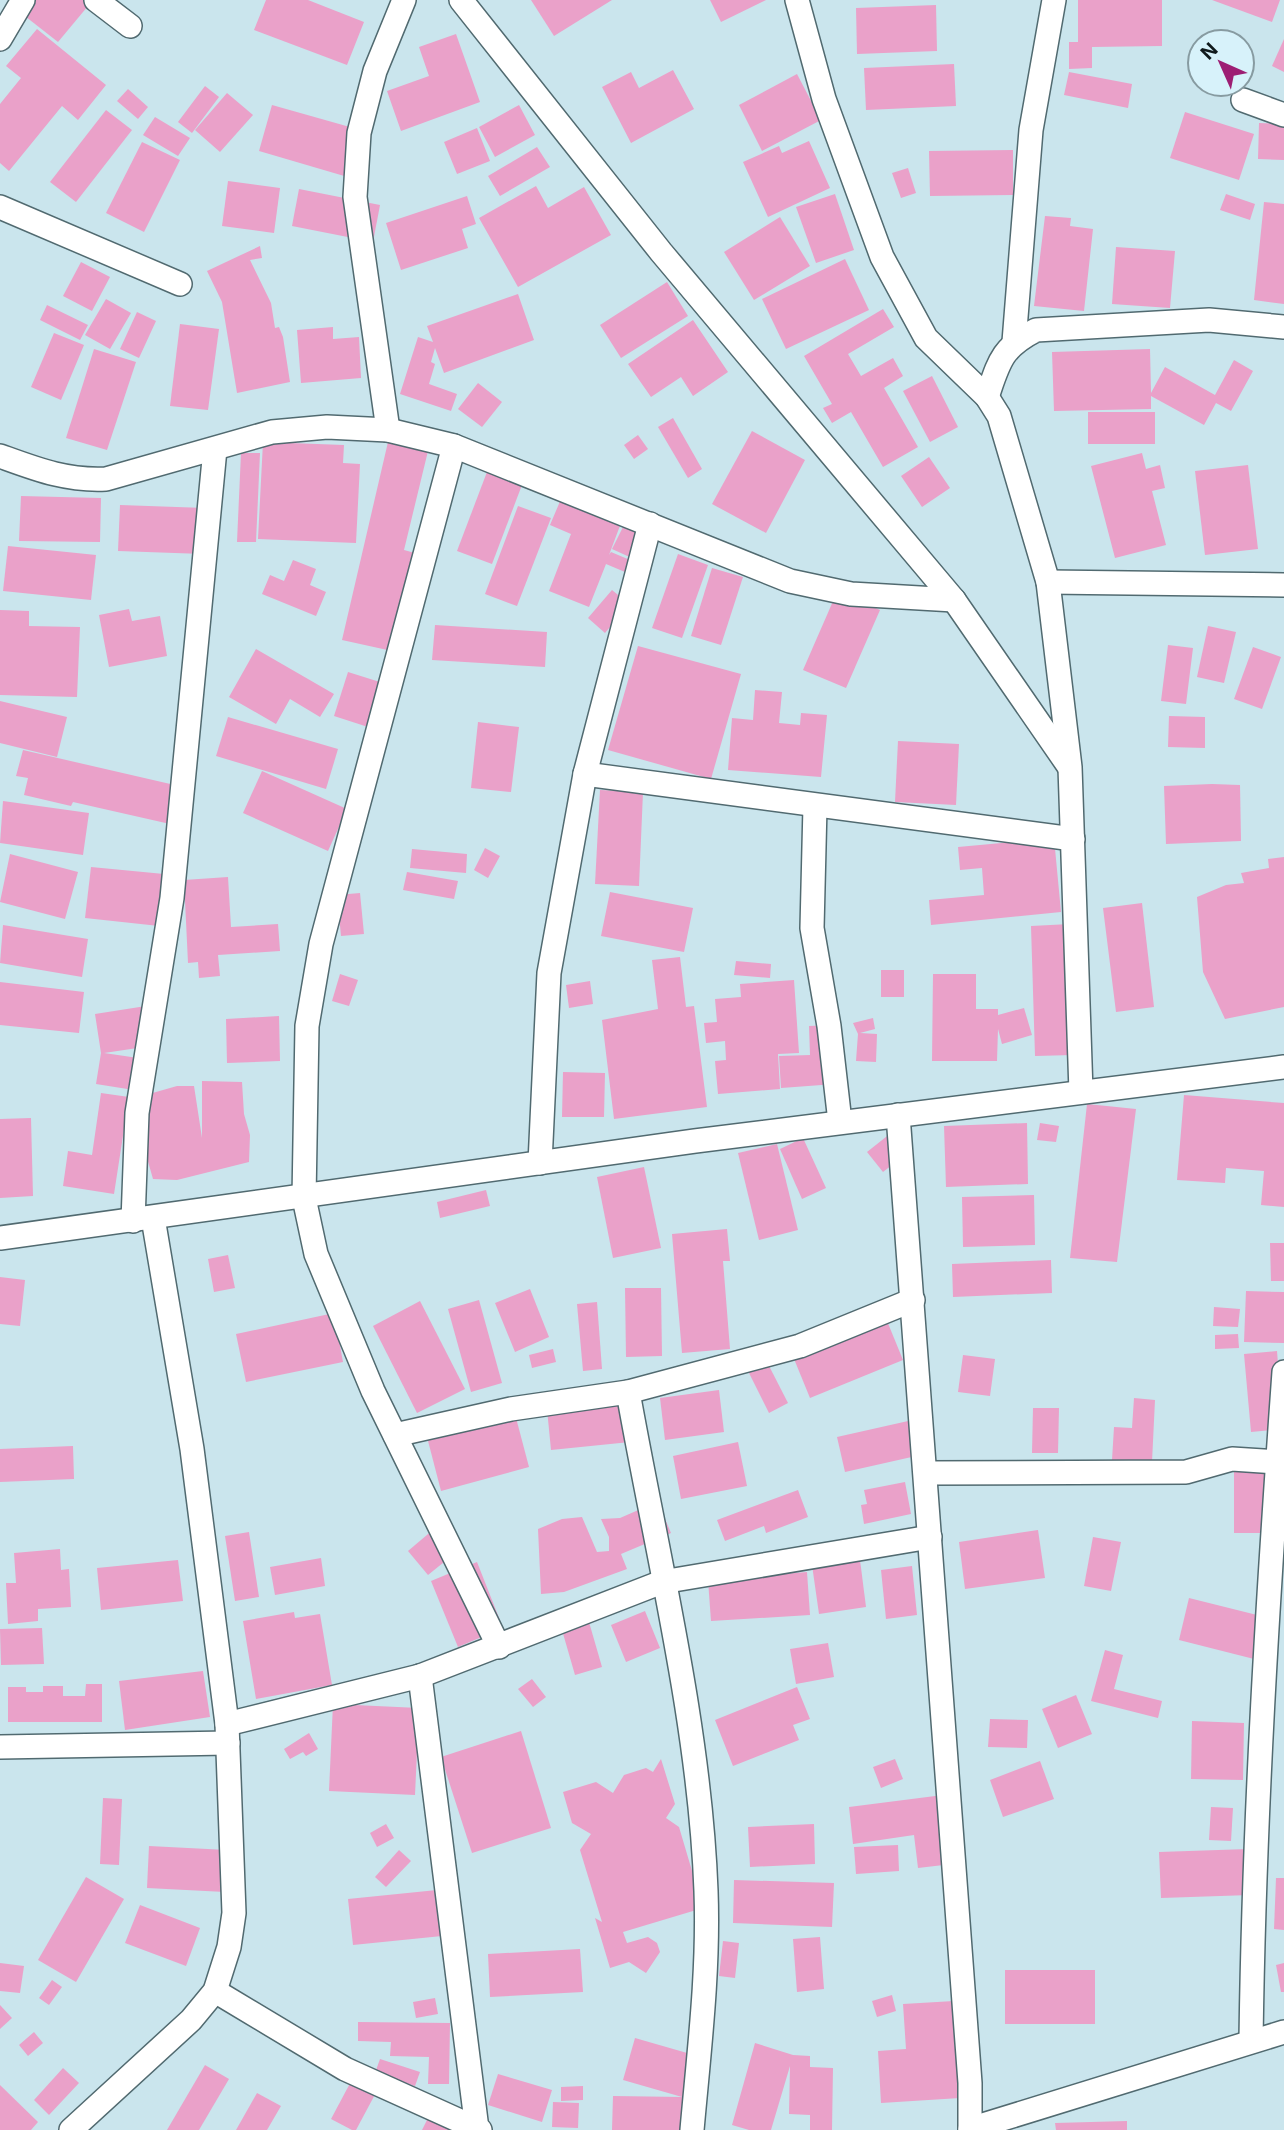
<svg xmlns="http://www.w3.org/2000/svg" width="1284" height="2130" font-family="Inter,sans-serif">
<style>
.building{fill:#eaa1c9}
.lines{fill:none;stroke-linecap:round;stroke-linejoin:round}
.minor-casing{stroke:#516a70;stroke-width:26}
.minor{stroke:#fff;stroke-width:23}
</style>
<rect width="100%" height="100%" fill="#cae5ed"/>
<!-- building -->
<g class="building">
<path d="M32,0H93L58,42L21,13Z"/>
<path d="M266,0H308L364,22L347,65L254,30Z"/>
<path d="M531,0H612L554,36Z"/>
<path d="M710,0H766L721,22Z"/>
<path d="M1078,0H1162V46L1092,47V68L1069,69V42H1078Z"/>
<path d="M1212,0H1280L1272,22Z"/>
<path d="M936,5L937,51L857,54L856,8Z"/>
<path d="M37,29L106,85L78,120L62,106L9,171L0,163V104L21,78L6,66Z"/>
<path d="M456,34L480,102L401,131L387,91L429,76L419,47Z"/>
<path d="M1284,39V72L1272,66Z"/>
<path d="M954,64L956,106L866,110L864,68Z"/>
<path d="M673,70L694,109L631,143L602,87L631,72L639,88Z"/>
<path d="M1069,72L1132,84L1128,108L1064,95Z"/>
<path d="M797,74L821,120L762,151L739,105Z"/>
<path d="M205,86L219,97L192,133L178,122Z"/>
<path d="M128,89L148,107L138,119L117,101Z"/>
<path d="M227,93L253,115L220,152L195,130Z"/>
<path d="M272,105L364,131L351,178L259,151Z"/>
<path d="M519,105L535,135L495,157L479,127Z"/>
<path d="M106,110L132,130L76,202L50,182Z"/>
<path d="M1185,112L1254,134L1239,180L1170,158Z"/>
<path d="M155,117L190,138L178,156L143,135Z"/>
<path d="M1259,123L1284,124V160L1258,159Z"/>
<path d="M477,128L490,161L457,174L444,142Z"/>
<path d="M809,141L830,188L768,217L743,162L779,146L782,153Z"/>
<path d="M142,142L180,160L144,232L106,213Z"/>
<path d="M537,147L550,167L500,196L488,176Z"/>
<path d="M1013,150V195L930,196L929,151Z"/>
<path d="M908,168L916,193L901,198L892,173Z"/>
<path d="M228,181L280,188L274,233L222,226Z"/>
<path d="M536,186L548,208L584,187L611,235L518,287L479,218Z"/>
<path d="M299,189L380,205L373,242L292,226Z"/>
<path d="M835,194L854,250L816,263L796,207Z"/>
<path d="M1226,194L1255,204L1250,220L1220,210Z"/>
<path d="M467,196L476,224L462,229L468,248L401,270L386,223Z"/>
<path d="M1264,202L1284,204V304L1254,300Z"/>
<path d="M1045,216L1071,218L1070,226L1093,229L1084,311L1034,306Z"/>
<path d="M780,217L810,266L754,300L724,252Z"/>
<path d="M260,246L262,258L250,260L271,303L275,328L279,327L283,337L290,382L237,393L222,302L207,271Z"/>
<path d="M1116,247L1175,251L1170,308L1112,304Z"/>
<path d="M845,259L869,310L786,349L762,299Z"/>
<path d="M81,262L110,277L92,311L63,296Z"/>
<path d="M667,282L688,316L621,358L600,325Z"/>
<path d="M518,294L534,340L444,373L435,348L431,362L435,364L429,384L457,394L451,411L400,394L418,337L433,342L427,326Z"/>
<path d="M106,299L131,313L110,349L85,335Z"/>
<path d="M47,305L88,325L80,340L40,320Z"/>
<path d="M883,309L894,327L848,354L861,376L893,358L903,376L884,388L918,447L883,467L851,412L832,423L823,408L832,404L804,356Z"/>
<path d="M137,312L156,321L139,358L120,349Z"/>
<path d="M693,320L728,372L693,396L681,377L651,397L628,364Z"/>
<path d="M180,324L219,329L208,410L170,406Z"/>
<path d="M333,327V339L359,337L361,378L301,383L297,330Z"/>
<path d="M54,333L84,345L61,400L31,387Z"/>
<path d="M94,349L136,362L107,450L66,438Z"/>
<path d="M1150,349L1151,393L1165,367L1215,395L1234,360L1253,371L1231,411L1216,403L1204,425L1151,396V409L1054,411L1052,352Z"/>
<path d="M932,376L958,427L930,442L903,391Z"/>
<path d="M478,383L502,402L482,427L458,409Z"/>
<rect x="1088" y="412" width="67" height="32"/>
<path d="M673,418L702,469L688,478L658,427Z"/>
<path d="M752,431L805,460L766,533L712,504Z"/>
<path d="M638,435L648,449L634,459L624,445Z"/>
<path d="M263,442L344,445L343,463L360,464L356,543L258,539Z"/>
<path d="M388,442L428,451L404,550L415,553L392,651L342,640Z"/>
<path d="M241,453H260L256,542H237Z"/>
<path d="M1142,453L1146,469L1160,465L1165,488L1152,491L1166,545L1115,558L1091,466Z"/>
<path d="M929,457L950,488L922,507L901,476Z"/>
<path d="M490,464L525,477L492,564L457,551Z"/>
<path d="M1248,465L1258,549L1205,555L1195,471Z"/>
<path d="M21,496L101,498L100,542L19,541Z"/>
<path d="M561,499L621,523L609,555L611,552L630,560L625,572L606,564L589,607L549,591L571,534L550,525Z"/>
<path d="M120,505L205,508L203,554L118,551Z"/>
<path d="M518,506L551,518L517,606L485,594Z"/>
<path d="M625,523L646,533L634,559L612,549Z"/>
<path d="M8,546L96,555L91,600L3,591Z"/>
<path d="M678,554L708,565L682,638L652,628Z"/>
<path d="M293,560L316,569L310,585L326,592L316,616L262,594L270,575L284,581Z"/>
<path d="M712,568L743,577L721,645L691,636Z"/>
<path d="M612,590L629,604L605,633L588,618Z"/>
<path d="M837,592L880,610L846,688L803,670Z"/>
<path d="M129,609L132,621L160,616L167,656L109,667L99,615Z"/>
<path d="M0,610L29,611V626L80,627L77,697L0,695Z"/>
<path d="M435,625L547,632L545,667L432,660Z"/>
<path d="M1208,626L1236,632L1224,683L1197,677Z"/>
<path d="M1168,645L1193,648L1186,704L1161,701Z"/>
<path d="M638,646L741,674L711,779L608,750Z"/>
<path d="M1253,647L1281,657L1262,709L1234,699Z"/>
<path d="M256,649L334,694L320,717L290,699L276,724L229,697Z"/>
<path d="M348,672L383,683L368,727L334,716Z"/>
<path d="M755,690L782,692L779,723L800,725L801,713L827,715L821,777L728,770L732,718L753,720Z"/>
<path d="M0,701L67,717L57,757L0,743Z"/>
<path d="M1169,716L1205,717V748L1168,747Z"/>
<path d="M228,717L338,749L326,789L216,756Z"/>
<path d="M478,722L519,727L511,792L471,788Z"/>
<path d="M898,741L959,744L956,805L895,802Z"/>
<path d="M23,750L179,786L170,824L73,802L71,806L24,795L28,778L16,776Z"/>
<path d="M262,771L347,809L328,851L243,813Z"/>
<path d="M1212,784L1240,785L1241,841L1166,844L1164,786Z"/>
<path d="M600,790L643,792L639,886L595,884Z"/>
<path d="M3,801L89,813L83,855L0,843Z"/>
<path d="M1054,838L1061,912L931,925L929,900L984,895L982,868L960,870L958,847Z"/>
<path d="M485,848L500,856L488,878L474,870Z"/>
<path d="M412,849L467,854L466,873L410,868Z"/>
<path d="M10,854L78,872L65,919L0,902Z"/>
<path d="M1284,857V1007L1225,1019L1203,972L1197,897L1226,885L1244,883L1241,873L1269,868L1268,859Z"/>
<path d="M91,867L164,874L159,926L85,918Z"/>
<path d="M407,872L458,881L454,899L403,890Z"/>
<path d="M228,877L231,927L278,924L280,951L218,955L220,976L199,978L198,962L188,963L184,880Z"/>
<path d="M610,892L693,908L684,952L601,936Z"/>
<path d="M360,893L364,934L341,936L337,895Z"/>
<path d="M1142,903L1154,1007L1116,1012L1103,908Z"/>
<path d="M1070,924L1073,1055L1035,1056L1031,926Z"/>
<path d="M3,925L88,939L82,977L0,963Z"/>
<path d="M680,957L686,1007L694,1006L707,1107L614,1119L602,1020L658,1009L652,960Z"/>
<path d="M736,961L771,964L770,978L734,975Z"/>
<rect x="881" y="970" width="23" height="27"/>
<path d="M340,974L358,980L349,1006L332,1001Z"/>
<path d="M933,974H976V1009H998V1015L1024,1008L1032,1035L1002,1044L998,1029L997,1061H932Z"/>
<path d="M794,980L799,1053L778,1054L780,1089L718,1094L715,1061L726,1060L725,1041L706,1043L704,1023L717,1022L715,999L741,997L740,984Z"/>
<path d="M590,981L593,1004L569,1008L566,985Z"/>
<path d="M0,982L84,992L79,1033L0,1025Z"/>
<path d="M146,1006L151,1046L104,1053L145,1059L140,1091L96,1084L101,1053L95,1014Z"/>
<path d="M279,1016L280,1061L227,1063L226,1019Z"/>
<path d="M873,1018L875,1029L860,1033L877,1034L876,1062L856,1061L858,1034L853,1023Z"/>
<path d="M832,1025L835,1084L781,1088L779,1056L810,1055L809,1026Z"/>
<path d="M563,1072L605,1073L604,1117H562Z"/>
<path d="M202,1081L242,1082L244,1114L250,1135L249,1162L177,1180L153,1179L147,1158L149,1094L177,1086H194L202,1138Z"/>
<path d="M101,1093L129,1097L114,1194L63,1186L68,1151L92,1155Z"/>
<path d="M1184,1095L1284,1103V1207L1261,1205L1264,1171L1226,1168L1225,1183L1177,1180Z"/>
<path d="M1087,1104L1136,1109L1117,1262L1070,1258Z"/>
<path d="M31,1118L33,1196L0,1198V1119Z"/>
<path d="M1027,1123L1028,1184L946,1187L944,1126Z"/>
<path d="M1040,1123L1059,1126L1056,1142L1037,1140Z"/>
<path d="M891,1133L907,1153L883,1172L867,1152Z"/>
<path d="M803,1138L826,1188L802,1199L780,1149Z"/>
<path d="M777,1144L798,1230L759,1240L738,1153Z"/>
<path d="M644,1167L661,1248L613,1258L597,1177Z"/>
<path d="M486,1190L490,1206L440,1218L437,1202Z"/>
<path d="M1034,1195L1035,1245L963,1247L962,1197Z"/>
<path d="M727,1229L730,1261H723L730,1349L682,1353L672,1234Z"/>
<path d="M1270,1243H1284V1281H1271Z"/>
<path d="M228,1255L235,1288L214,1292L208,1259Z"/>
<path d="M1051,1260L1052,1293L953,1297L952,1264Z"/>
<path d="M0,1277L25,1280L20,1326L0,1324Z"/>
<path d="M625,1288H661L662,1356L626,1357Z"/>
<path d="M530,1289L549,1337L515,1352L495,1303Z"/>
<path d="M1246,1291L1284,1292V1343L1244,1342Z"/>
<path d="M479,1300L502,1383L471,1392L448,1309Z"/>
<path d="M420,1301L465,1389L417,1413L373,1326Z"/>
<path d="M597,1302L602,1369L583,1371L577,1304Z"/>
<path d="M1214,1307L1240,1309L1238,1327L1213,1326Z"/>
<path d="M334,1313L343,1362L246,1382L236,1334Z"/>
<path d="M885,1316L903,1360L810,1398L792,1354Z"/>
<path d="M1238,1334L1239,1348L1215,1349V1335Z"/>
<path d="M553,1349L556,1362L532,1368L529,1355Z"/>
<path d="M1277,1351L1283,1429L1251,1432L1244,1354Z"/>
<path d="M963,1355L995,1359L990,1396L958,1392Z"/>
<path d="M766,1360L788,1403L769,1413L747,1369Z"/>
<path d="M719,1390L724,1432L665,1440L660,1398Z"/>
<path d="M1134,1398L1155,1400L1152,1462L1112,1460L1114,1427L1132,1428Z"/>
<path d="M635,1399L640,1441L551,1450L547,1409Z"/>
<path d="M1033,1408H1059L1058,1453H1032Z"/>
<path d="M515,1414L529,1467L441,1491L427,1437Z"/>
<path d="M917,1419L925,1454L845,1472L837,1437Z"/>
<path d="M738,1442L747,1486L681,1499L673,1456Z"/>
<path d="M73,1446L74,1479L0,1482V1449Z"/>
<path d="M1276,1467V1533H1234V1468Z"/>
<path d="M905,1482L911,1514L864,1524L861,1505L867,1504L864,1490Z"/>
<path d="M798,1490L808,1517L766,1533L764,1526L725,1541L717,1520Z"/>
<path d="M660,1507L671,1533L621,1554L627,1569L564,1592L541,1594L538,1529L562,1519L582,1517L597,1552L609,1551V1537L601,1519L620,1518L643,1508Z"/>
<path d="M434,1529L454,1554L428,1575L408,1551Z"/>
<path d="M1038,1530L1045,1578L965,1589L959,1542Z"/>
<path d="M249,1532L259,1597L235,1601L225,1536Z"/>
<path d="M1093,1537L1121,1542L1111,1591L1084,1586Z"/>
<path d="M60,1549L61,1570L69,1569L71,1607L38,1609V1621L8,1624L6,1583H16L14,1553Z"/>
<path d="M859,1552L866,1607L819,1614L811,1558Z"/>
<path d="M321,1558L325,1586L275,1595L270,1567Z"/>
<path d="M178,1560L183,1601L101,1610L97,1568Z"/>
<path d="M477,1562L503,1628L458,1647L431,1581Z"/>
<path d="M912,1566L917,1615L886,1619L881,1570Z"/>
<path d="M807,1572L810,1615L711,1621L708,1580Z"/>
<path d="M1189,1598L1265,1617L1254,1659L1179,1640Z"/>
<path d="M645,1611L660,1648L626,1662L611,1625Z"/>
<path d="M294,1612L295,1618L320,1614L332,1685L256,1699L243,1621Z"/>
<path d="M589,1622L602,1667L575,1675L562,1630Z"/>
<path d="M42,1628L44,1664L1,1665L0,1629Z"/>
<path d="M828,1643L834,1677L796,1684L790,1649Z"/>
<path d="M1105,1650L1123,1655L1114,1689L1162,1701L1158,1718L1091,1701Z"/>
<path d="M203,1671L210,1717L125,1730L119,1681Z"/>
<path d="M532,1679L546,1697L533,1707L518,1689Z"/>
<path d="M86,1684H102V1722H8V1687H26V1692H43V1686H63V1696H85Z"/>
<path d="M797,1687L810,1719L793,1725L799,1740L733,1766L715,1720Z"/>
<path d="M1076,1695L1092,1734L1058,1748L1042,1709Z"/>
<path d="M333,1704L419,1708L415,1795L329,1791Z"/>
<path d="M990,1719L1028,1720L1027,1748L988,1747Z"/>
<path d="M1192,1721L1244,1723L1243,1780L1191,1779Z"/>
<path d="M521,1731L551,1828L472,1853L441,1757Z"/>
<path d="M309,1733L318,1749L306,1756L303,1752L290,1759L284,1749Z"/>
<path d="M661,1759L675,1804L666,1818L679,1827L703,1908L623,1932L627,1943L648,1937L657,1943L660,1952L646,1973L629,1962L610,1968L595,1918L602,1922L580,1850L591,1834L572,1823L563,1792L596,1782L613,1793L624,1775L646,1768L653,1772Z"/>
<path d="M895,1759L903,1779L881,1788L873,1767Z"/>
<path d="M1040,1761L1054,1799L1003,1817L990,1780Z"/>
<path d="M943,1795L952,1864L918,1868L914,1835L853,1844L849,1807Z"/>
<path d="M103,1798L122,1799L119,1865L100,1864Z"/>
<path d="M1211,1807L1233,1808L1231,1841L1209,1840Z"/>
<path d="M386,1824L394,1838L377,1847L370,1833Z"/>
<path d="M814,1824L815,1864L750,1867L748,1827Z"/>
<path d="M898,1845L899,1871L856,1874L854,1847Z"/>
<path d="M149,1846L227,1850L225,1892L147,1888Z"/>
<path d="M1248,1849L1250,1895L1161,1898L1159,1852Z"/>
<path d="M399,1850L411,1861L386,1887L375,1877Z"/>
<path d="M86,1877L124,1899L76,1982L38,1960Z"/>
<path d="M1276,1878H1284V1930L1274,1929Z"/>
<path d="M734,1880L834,1883L832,1927L733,1923Z"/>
<path d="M437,1890L442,1936L353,1945L348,1899Z"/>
<path d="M140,1905L200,1928L186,1966L125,1943Z"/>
<path d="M820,1937L824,1989L797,1992L793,1939Z"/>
<path d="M723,1941L739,1943L735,1978L719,1976Z"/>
<path d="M580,1949L583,1992L490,1997L488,1954Z"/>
<path d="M0,1963L24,1966L20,1993L0,1991Z"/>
<path d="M1284,1963V1992H1281L1276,1965Z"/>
<rect x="1005" y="1970" width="90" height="54"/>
<path d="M52,1980L62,1987L49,2005L39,1998Z"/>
<path d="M892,1995L896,2011L877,2017L872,2001Z"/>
<path d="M435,1998L438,2014L416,2018L413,2002Z"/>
<path d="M954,2001L960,2098L881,2103L878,2051L906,2049L903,2004Z"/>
<path d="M0,2005L12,2018L0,2029Z"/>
<path d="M358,2022L450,2023L449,2084H428L429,2057L390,2056L391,2042L358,2041Z"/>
<path d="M34,2032L43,2043L28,2056L19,2045Z"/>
<path d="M635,2038L701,2057L689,2099L623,2080Z"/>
<path d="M755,2043L793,2055L810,2056V2067L833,2068L832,2130H810V2115L789,2114L790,2066L771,2130H749L732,2125Z"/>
<path d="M380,2059L420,2072L415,2086L375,2073Z"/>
<path d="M205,2065L229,2079L199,2130H167Z"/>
<path d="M63,2068L79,2083L49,2115L34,2100Z"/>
<path d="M355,2074L379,2087L356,2130H352L331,2119Z"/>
<path d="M498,2074L552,2090L542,2122L488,2105Z"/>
<path d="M0,2085L38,2122L31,2130H0Z"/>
<path d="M583,2086V2100L561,2101V2087Z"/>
<path d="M257,2093L281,2106L267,2130H236Z"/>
<path d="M613,2096L683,2097L682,2130H612Z"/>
<path d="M553,2102L579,2103L578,2128L552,2127Z"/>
<path d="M430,2114L453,2130H422Z"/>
<path d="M1127,2121V2130H1056L1055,2123Z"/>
</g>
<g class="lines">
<!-- minor casing -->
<g class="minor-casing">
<g id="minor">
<path d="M96,0L130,26"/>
<path d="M461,0L661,252L954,600L1068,765"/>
<path d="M797,0L824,99L882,257L926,338L987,397L999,416L1048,582L1070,767L1081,1092"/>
<path d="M0,39L23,0"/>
<path d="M1243,100L1284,115"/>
<path d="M0,207L180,284"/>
<path d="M1014,342L1031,130L1054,0"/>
<path d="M987,397C999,362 1001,348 1036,330L1209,320L1284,327"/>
<path d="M388,430L355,197L359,133L375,71L404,0"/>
<path d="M454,446L321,944L307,1026L304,1198L316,1254L373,1391L499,1647"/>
<path d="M0,456C36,469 66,481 106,479L272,432L327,427L388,430L454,446L790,581L851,594L954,600"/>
<path d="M1048,582L1284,585"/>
<path d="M585,774L1073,839"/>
<path d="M815,806L812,928L829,1026L840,1122"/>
<path d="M898,1115L970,2083V2130"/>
<path d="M540,1163L549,973L585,774L650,524"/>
<path d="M133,1221L137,1113L172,898L215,449"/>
<path d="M0,1238L695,1141L1284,1067"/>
<path d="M628,1392C657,1555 700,1726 706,1891C709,1971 699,2051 692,2130"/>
<path d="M395,1435L511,1409L628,1392L800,1346L913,1300"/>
<path d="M926,1473L1186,1472L1232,1459L1278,1462"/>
<path d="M420,1676L477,2129"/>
<path d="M227,1724L420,1676L662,1582L930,1537"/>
<path d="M0,1747L228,1743"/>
<path d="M215,1991L345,2069L480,2130"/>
<path d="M1251,2041C1254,1817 1268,1595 1284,1372"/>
<path d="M970,2129L1284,2032"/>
<path d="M71,2130L191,2020L215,1991L229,1947L234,1913L227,1724L192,1449L153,1218"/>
</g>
</g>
<!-- minor -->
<use href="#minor" class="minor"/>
</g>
<!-- north arrow -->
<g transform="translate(1221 63) rotate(315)"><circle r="33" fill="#d7f2fa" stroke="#879ba1" stroke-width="2"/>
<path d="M0-5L12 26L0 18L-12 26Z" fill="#9d1e73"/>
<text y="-10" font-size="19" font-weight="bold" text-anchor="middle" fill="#0f191b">N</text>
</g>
</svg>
